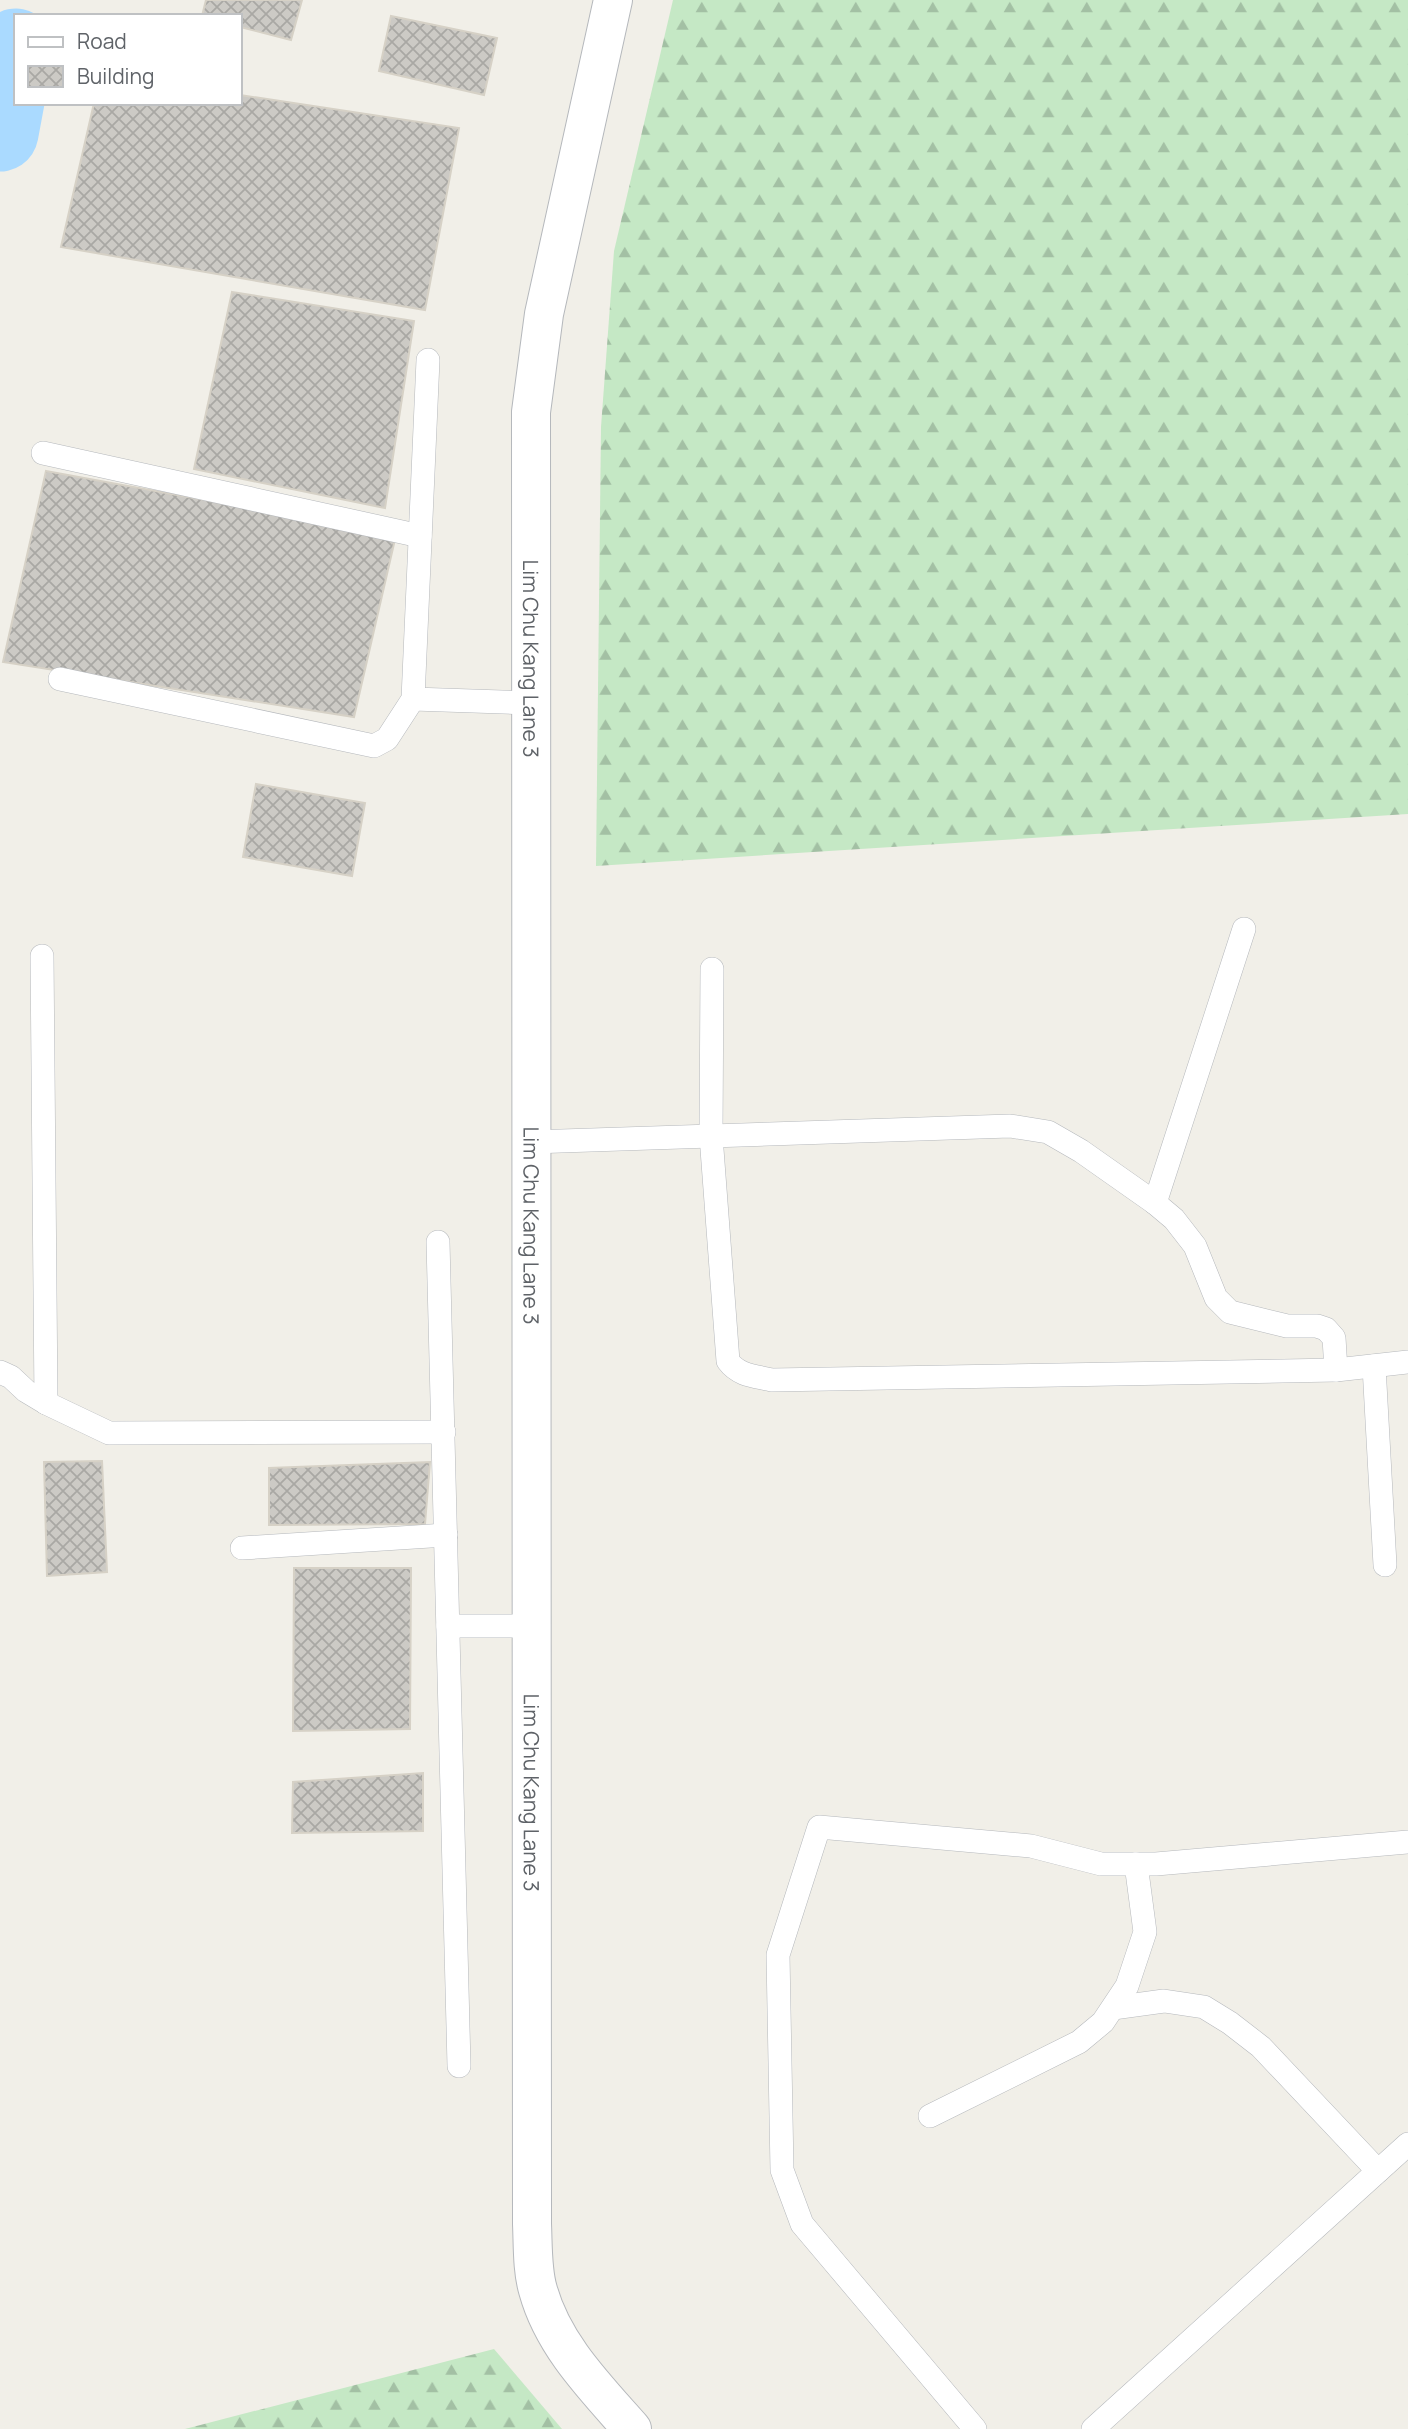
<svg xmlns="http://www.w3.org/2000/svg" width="1408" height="2429" font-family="Manrope,sans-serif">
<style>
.forest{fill:url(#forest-firs)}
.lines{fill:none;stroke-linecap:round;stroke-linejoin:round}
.river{stroke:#aadaff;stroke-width:77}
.building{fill:url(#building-cross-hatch);stroke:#d6d1c6;stroke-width:2}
.service-casing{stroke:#b5b8bc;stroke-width:24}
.minor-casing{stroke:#b5b8bc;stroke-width:40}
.service{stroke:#fff;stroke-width:23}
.minor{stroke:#fff;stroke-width:38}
.labels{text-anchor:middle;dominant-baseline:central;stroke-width:7;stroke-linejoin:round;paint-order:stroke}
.street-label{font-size:21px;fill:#5f6368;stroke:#fff}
</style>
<defs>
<pattern id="forest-firs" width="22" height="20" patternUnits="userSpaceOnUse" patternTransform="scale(1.75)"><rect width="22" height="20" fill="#c5e8c5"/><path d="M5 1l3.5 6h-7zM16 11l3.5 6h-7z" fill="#a3c0a4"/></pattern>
<pattern id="building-cross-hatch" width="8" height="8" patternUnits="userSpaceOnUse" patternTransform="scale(1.75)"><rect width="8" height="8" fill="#cccac5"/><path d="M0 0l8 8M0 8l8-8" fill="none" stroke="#a9a8a4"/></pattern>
</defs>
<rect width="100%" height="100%" fill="#f1efe8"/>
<!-- forest -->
<g class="forest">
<path d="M673,0H1408V814L596,866L601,427L614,251Z"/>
<path d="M494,2349L562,2429H185Z"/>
</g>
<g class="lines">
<!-- river -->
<path class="river" d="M0,133L16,47"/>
</g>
<!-- building -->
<g class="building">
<path d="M206,0H302L291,40L240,27V16H202Z"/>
<path d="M391,16L497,38L484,95L379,71Z"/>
<path d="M240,95L459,128L425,310L61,247L94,103H240Z"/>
<path d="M232,292L414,321L385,508L194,469Z"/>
<path d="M46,471L396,535L354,717L3,662Z"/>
<path d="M256,784L365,803L352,876L243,857Z"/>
<path d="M102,1461L107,1572L47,1576L44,1462Z"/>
<path d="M430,1462L425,1524L269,1525V1468Z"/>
<path d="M294,1568H411L410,1729L293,1731Z"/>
<path d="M423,1773V1831L292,1833L293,1782Z"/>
</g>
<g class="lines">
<!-- service casing -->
<g class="service-casing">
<g id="service">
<path d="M43,453L420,536"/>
<path d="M60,679L374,746L387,739L413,699L428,360"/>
<path d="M413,699L531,703"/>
<path d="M42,956L46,1403"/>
<path d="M712,969L711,1136L728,1361C739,1376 755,1376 772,1380L1336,1370L1408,1362"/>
<path d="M531,1142L1010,1126L1048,1132L1081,1151L1155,1203L1174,1219L1195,1246L1216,1298L1230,1312L1287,1326H1317L1326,1329L1334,1338L1336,1370"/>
<path d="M1155,1203L1244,929"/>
<path d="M438,1242L459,2066"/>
<path d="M1374,1366L1385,1565"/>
<path d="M0,1372L11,1377L26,1391L46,1403L109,1433L444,1432"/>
<path d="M242,1548L446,1535"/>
<path d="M448,1626H531"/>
<path d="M1113,2008L1164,2001L1204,2007L1230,2023L1261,2047L1378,2171"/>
<path d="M930,2116L1079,2042L1103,2022L1127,1986L1145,1932L1136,1864"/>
<path d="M975,2429L802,2224L782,2170L778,1955L819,1827L1031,1846L1101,1864H1156L1408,1842"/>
<path d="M1093,2429L1408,2144"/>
</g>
</g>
<!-- minor casing -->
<g class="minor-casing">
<g id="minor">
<path id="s1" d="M613,0L544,314L531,412L532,2224C533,2245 532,2270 538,2290C553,2345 595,2387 632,2429"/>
</g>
</g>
<!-- service -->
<use href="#service" class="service"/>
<!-- minor -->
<use href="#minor" class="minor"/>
</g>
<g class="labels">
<!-- street labels -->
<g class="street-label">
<text stroke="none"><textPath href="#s1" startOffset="667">Lim Chu Kang Lane 3</textPath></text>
<text stroke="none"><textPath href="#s1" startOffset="1234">Lim Chu Kang Lane 3</textPath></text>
<text stroke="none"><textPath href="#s1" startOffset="1801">Lim Chu Kang Lane 3</textPath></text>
</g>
</g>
<!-- legend -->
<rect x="14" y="14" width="228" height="91" fill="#ffffff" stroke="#bfc1c3" stroke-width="2"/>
<rect x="28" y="37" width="35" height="10" fill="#ffffff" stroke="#bfc1c3" stroke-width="2"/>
<text x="77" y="49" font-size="21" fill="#5f6368">Road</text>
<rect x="28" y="66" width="35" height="21" fill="url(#building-cross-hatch)" stroke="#bfc1c3" stroke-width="2"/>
<text x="77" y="84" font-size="21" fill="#5f6368">Building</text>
</svg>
